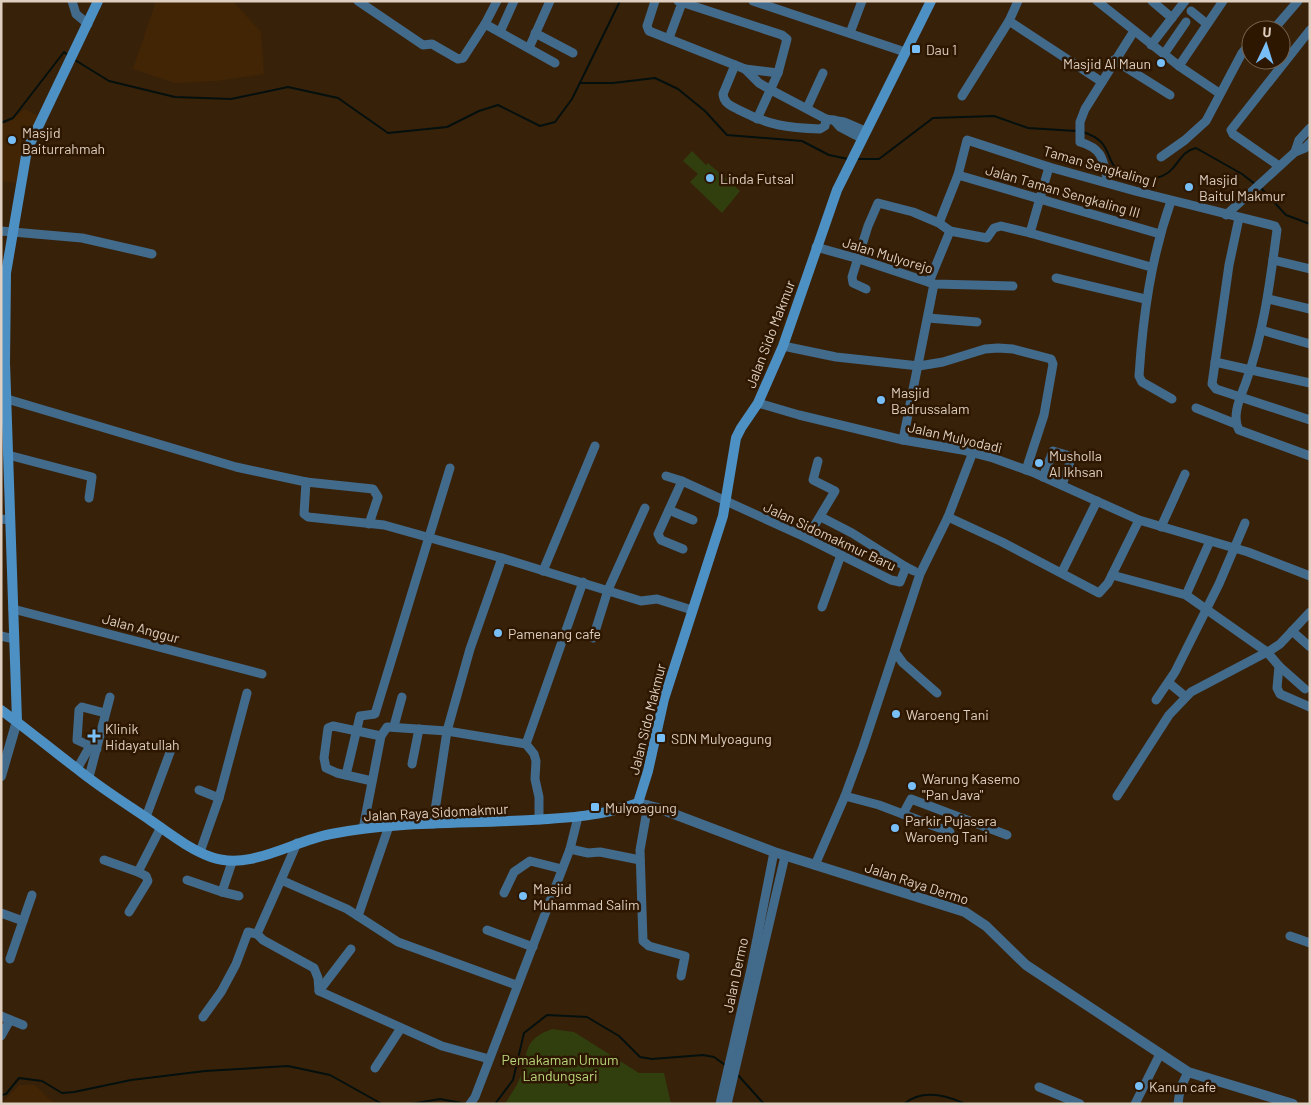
<svg xmlns="http://www.w3.org/2000/svg" width="1311" height="1105" font-family="Barlow,sans-serif">
<style>
.built{fill:#412505}
.green{fill:#313f0f}
.lines{fill:none;stroke-linecap:round;stroke-linejoin:round}
.stream{stroke:#04100e;stroke-width:2}
.minor{stroke:#426a8b;stroke-width:9}
.tertiary{stroke:#426a8b;stroke-width:10}
.secondary{stroke:#4d90c4;stroke-width:10}
.poi-dot{fill:#78bff8;stroke:#2e1701;stroke-width:2}
.labels{text-anchor:middle;dominant-baseline:central;stroke-width:5;stroke-linejoin:round;paint-order:stroke}
.poi-label{font-size:14px;fill:#decfc1;stroke:#2e1701;text-anchor:start}
.street-label{font-size:14px;fill:#decfc1;stroke:#2e1701}
.park-label{font-size:14px;fill:#bad97c;stroke:#2e1701}
</style>
<rect width="100%" height="100%" fill="#382109"/>
<!-- built -->
<g class="built">
<path d="M156,1H233L261,32L264,74L216,81L175,83L133,69Z"/>
<path d="M25,109L40,117L22,155L16,183L1,181V123H7Z"/>
<path d="M19,1085H35L47,1097L57,1104H1Z"/>
</g>
<!-- green -->
<g class="green">
<path d="M692,151L706,165L708,163L740,191L722,213L690,182L698,174L683,161Z"/>
<path d="M552,1029L574,1032L639,1073H664L671,1104H505C510,1095 518,1085 521,1075C528,1051 524,1039 552,1029Z"/>
</g>
<g class="lines">
<!-- stream -->
<g class="stream">
<path d="M75,60L109,81L175,97L231,99L288,87L338,98L388,133L447,127L479,111L498,105L540,126L555,122L572,99L620,1"/>
<path d="M580,83H613L655,78L678,89L705,111L727,135L802,141L829,155L848,159"/>
<path d="M1,123L13,118L64,52L69,56"/>
<path d="M1083,132C1114,142 1103,158 1121,175C1136,180 1161,183 1173,168C1181,159 1183,151 1196,148L1242,174L1255,184"/>
<path d="M858,159H879L933,118L994,116L1028,128L1076,131"/>
<path d="M1261,188L1286,215L1310,224"/>
<path d="M737,1074L764,1104"/>
<path d="M1,1095L6,1094L19,1078L42,1081L62,1093L74,1092L131,1080L205,1071L288,1066L330,1075L382,1104"/>
<path d="M411,1104L440,1099L467,1104"/>
<path d="M495,1104L513,1080L524,1033L547,1015L587,1017L619,1036L640,1057L652,1059L703,1055L714,1057L725,1065"/>
<path d="M904,1104C922,1089 946,1095 965,1104"/>
</g>
<!-- minor -->
<g class="minor">
<path d="M72,1L76,14L88,24"/>
<path d="M358,1L423,45L432,44L458,59L463,58L485,24"/>
<path d="M497,1L485,24L555,63"/>
<path d="M655,1L647,26L649,31L745,69L759,83L771,90L826,119L844,122L865,131"/>
<path d="M678,1L782,35L787,39L778,73L757,119"/>
<path d="M753,1L905,52"/>
<path d="M1097,1L1179,66L1219,93"/>
<path d="M1152,1L1172,18"/>
<path d="M1191,11L1207,24"/>
<path d="M1009,21L1102,82"/>
<path d="M1273,30L1298,1"/>
<path d="M500,32L514,1"/>
<path d="M535,33L573,53"/>
<path d="M850,33L862,1"/>
<path d="M669,38L682,3"/>
<path d="M1151,45L1185,1"/>
<path d="M529,48L550,1"/>
<path d="M1164,54L1186,22"/>
<path d="M1114,60L1170,95"/>
<path d="M735,65L723,94C724,104 732,106 739,110C768,125 787,128 820,129L825,126L826,119"/>
<path d="M1179,66L1223,1"/>
<path d="M745,69L778,73"/>
<path d="M962,96L1009,21L1018,1"/>
<path d="M807,108L823,73"/>
<path d="M834,120L840,127L861,138"/>
<path d="M1295,152L1299,140L1310,128"/>
<path d="M1161,157L1185,140L1206,121L1242,53L1251,42"/>
<path d="M1279,166L1233,134L1231,130L1310,30"/>
<path d="M1049,167L1030,233L1151,267"/>
<path d="M958,175L1160,234"/>
<path d="M1108,183C1103,161 1104,149 1080,142V122L1085,109L1134,31"/>
<path d="M1171,201C1151,258 1143,315 1139,376L1142,382L1172,399"/>
<path d="M1226,215L1295,152L1305,148L1310,143"/>
<path d="M1239,218L1229,265L1212,384L1216,389L1310,420"/>
<path d="M939,223L958,175L967,140L1049,167L1135,191L1275,226L1277,230C1270,282 1264,332 1246,382C1241,396 1231,416 1239,430L1310,456"/>
<path d="M1,231L82,238L152,254"/>
<path d="M816,247L859,259L934,284L1013,286"/>
<path d="M1273,260L1310,269"/>
<path d="M1056,278L1145,299"/>
<path d="M929,282L950,231"/>
<path d="M866,289L853,283L852,277L868,226L878,203L913,212L939,223L950,231L987,238L994,228L1001,226L1030,233"/>
<path d="M1268,299L1310,309"/>
<path d="M928,318L977,322"/>
<path d="M1261,330L1310,344"/>
<path d="M783,346L836,357L919,366L943,362L985,349L998,348L1013,349L1051,359L1053,364L1044,415L1026,470"/>
<path d="M1215,362L1310,383"/>
<path d="M7,399L236,467L306,482L304,514L308,517L384,525L502,558"/>
<path d="M758,403L799,415L903,440L962,450L993,458L1032,472L1139,520L1248,552L1310,576"/>
<path d="M1196,408L1236,424"/>
<path d="M903,440L934,284"/>
<path d="M8,455L92,477L89,498"/>
<path d="M666,476L682,481"/>
<path d="M1043,477L1053,451L1070,456L1071,459L1062,485"/>
<path d="M306,482L373,489L378,497L369,524"/>
<path d="M669,510L693,520"/>
<path d="M821,517L852,533L906,567"/>
<path d="M948,517L1002,542L1099,593L1108,583L1139,520"/>
<path d="M1,519L10,520"/>
<path d="M1161,527L1185,474"/>
<path d="M807,538L835,491L813,480L818,461"/>
<path d="M1210,541L1186,595L1267,652L1279,666L1277,688L1280,694L1310,707"/>
<path d="M683,549L661,540L658,534L682,481L807,538L891,580L900,582L906,567L914,571"/>
<path d="M543,571L595,446"/>
<path d="M1062,572L1097,501"/>
<path d="M1112,575L1186,595"/>
<path d="M822,607L841,555"/>
<path d="M13,609L262,674"/>
<path d="M1292,631L1310,647"/>
<path d="M1,636L14,639"/>
<path d="M593,638L608,590L645,508"/>
<path d="M895,652L903,663L937,693"/>
<path d="M1279,666L1305,689"/>
<path d="M1169,683L1186,697"/>
<path d="M1156,700L1175,672L1219,584L1245,523"/>
<path d="M394,726L402,697"/>
<path d="M526,744L534,754L536,761L535,779L539,797V820"/>
<path d="M97,749L77,740L79,710L82,707L105,713"/>
<path d="M412,764L419,729"/>
<path d="M77,769L90,746"/>
<path d="M346,775L360,716L375,714L450,468"/>
<path d="M89,777L110,697"/>
<path d="M372,781L337,773L326,768L324,758L328,728L333,726L381,736"/>
<path d="M199,790L219,798"/>
<path d="M845,796L879,805L950,832"/>
<path d="M1117,796L1169,715L1191,692L1271,650L1280,644L1310,612"/>
<path d="M648,805L640,850L643,941L649,946L685,956L681,976"/>
<path d="M903,814L911,799L1007,835"/>
<path d="M146,817L172,747"/>
<path d="M433,824L447,731L470,649L502,558L641,601L657,599L692,610"/>
<path d="M363,829L381,736L387,727L447,731L526,744L583,582"/>
<path d="M297,843L281,880L347,909L398,942L516,985"/>
<path d="M570,849L588,853L600,852L640,860"/>
<path d="M200,852L219,798L247,693"/>
<path d="M104,860L138,872L161,827"/>
<path d="M815,865L845,796L863,747L920,574L948,517L973,452"/>
<path d="M187,880L222,892L232,862"/>
<path d="M281,880L257,934L263,940L314,968L318,978L319,991L442,1046L489,1059"/>
<path d="M222,892L239,896"/>
<path d="M504,893L514,872L530,861L562,869"/>
<path d="M129,912L148,881L146,876L138,872"/>
<path d="M1,913L23,921L10,959"/>
<path d="M358,916L389,826"/>
<path d="M23,921L32,895"/>
<path d="M487,930L533,947"/>
<path d="M1290,936L1310,943"/>
<path d="M319,991L351,949"/>
<path d="M1,1016L23,1025"/>
<path d="M203,1017L221,992L236,964L248,932L257,934"/>
<path d="M1,1036L10,1020"/>
<path d="M375,1068L401,1028"/>
<path d="M1039,1087L1080,1104"/>
<path d="M470,1104L475,1097L570,849L578,817"/>
<path d="M720,1104L751,969L774,852"/>
<path d="M727,1104L785,856"/>
<path d="M1135,1104L1160,1054"/>
<path d="M1178,1104L1180,1089L1188,1072"/>
</g>
<!-- tertiary -->
<g class="tertiary">
<path d="M1,776L17,721"/>
<path d="M638,803L658,808L774,852L965,912L986,926L1026,965L1188,1072L1293,1104"/>
</g>
<!-- secondary -->
<g class="secondary">
<path d="M1,710C27,729 51,749 76,768C99,787 125,803 150,820C169,833 189,849 211,857C251,871 292,841 331,834C397,821 464,824 531,820C568,818 603,816 638,803L648,771L664,699L723,516L736,438L741,428L758,403L783,346L837,190L931,1"/>
<path d="M17,721L5,363L6,273L27,150L98,1"/>
</g>
</g>
<!-- markers -->
<g class="poi-dot">
<rect x="911" y="44" width="10" height="10" rx="2.5"/>
<circle cx="1161" cy="63" r="5"/>
<circle cx="12" cy="140" r="5"/>
<circle cx="710" cy="178" r="5"/>
<circle cx="1189" cy="187" r="5"/>
<circle cx="881" cy="400" r="5"/>
<circle cx="1039" cy="463" r="5"/>
<circle cx="498" cy="633" r="5"/>
<circle cx="896" cy="714" r="5"/>
<path d="M91.5 728.5h5v5h5v5h-5v5h-5v-5h-5v-5h5z"/>
<rect x="656" y="733" width="10" height="10" rx="2.5"/>
<circle cx="912" cy="786" r="5"/>
<rect x="590" y="802" width="10" height="10" rx="2.5"/>
<circle cx="895" cy="828" r="5"/>
<circle cx="523" cy="896" r="5"/>
<circle cx="1139" cy="1086" r="5"/>
</g>
<g class="labels">
<!-- poi labels -->
<g class="poi-label">
<text x="926" y="49">Dau 1</text>
<text x="1151" y="63" text-anchor="end">Masjid Al Maun</text>
<text x="22" y="132">Masjid<tspan x="22" dy="16">Baiturrahmah</tspan></text>
<text x="720" y="178">Linda Futsal</text>
<text x="1199" y="179">Masjid<tspan x="1199" dy="16">Baitul Makmur</tspan></text>
<text x="891" y="392">Masjid<tspan x="891" dy="16">Badrussalam</tspan></text>
<text x="1049" y="455">Musholla<tspan x="1049" dy="16">Al Ikhsan</tspan></text>
<text x="508" y="633">Pamenang cafe</text>
<text x="906" y="714">Waroeng Tani</text>
<text x="105" y="728">Klinik<tspan x="105" dy="16">Hidayatullah</tspan></text>
<text x="671" y="738">SDN Mulyoagung</text>
<text x="922" y="778">Warung Kasemo<tspan x="922" dy="16">"Pan Java"</tspan></text>
<text x="605" y="807">Mulyoagung</text>
<text x="905" y="820">Parkir Pujasera<tspan x="905" dy="16">Waroeng Tani</tspan></text>
<text x="533" y="888">Masjid<tspan x="533" dy="16">Muhammad Salim</tspan></text>
<text x="1149" y="1086">Kanun cafe</text>
</g>
<!-- street labels -->
<g class="street-label">
<text transform="translate(1100 166) rotate(16)">Taman Sengkaling I</text>
<text transform="translate(1063 191) rotate(16)">Jalan Taman Sengkaling III</text>
<text transform="translate(888 255) rotate(17)">Jalan Mulyorejo</text>
<text transform="translate(770 334) rotate(-69)">Jalan Sido Makmur</text>
<text transform="translate(955 437) rotate(13)">Jalan Mulyodadi</text>
<text transform="translate(830 536) rotate(25)">Jalan Sidomakmur Baru</text>
<text transform="translate(141 628) rotate(15)">Jalan Anggur</text>
<text transform="translate(647 719) rotate(-76)">Jalan Sido Makmur</text>
<text transform="translate(436 812) rotate(-3)">Jalan Raya Sidomakmur</text>
<text transform="translate(917 883) rotate(18)">Jalan Raya Dermo</text>
<text transform="translate(735 975) rotate(-78)">Jalan Dermo</text>
</g>
<!-- park labels -->
<g class="park-label">
<text x="560" y="1059">Pemakaman Umum<tspan x="560" dy="16">Landungsari</tspan></text>
</g>
</g>
<!-- border -->
<rect width="1311" height="1105" fill="none" stroke="#decfc1" stroke-width="5"/>
<!-- north arrow -->
<g transform="translate(1266 45) rotate(4)"><circle r="24" fill="#2e1701" stroke="#74614e"/>
<path d="M0-4L9 19L0 12L-9 19Z" fill="#78bff8"/>
<text y="-8" font-size="14" font-weight="bold" text-anchor="middle" fill="#decfc1">U</text>
</g>
</svg>
